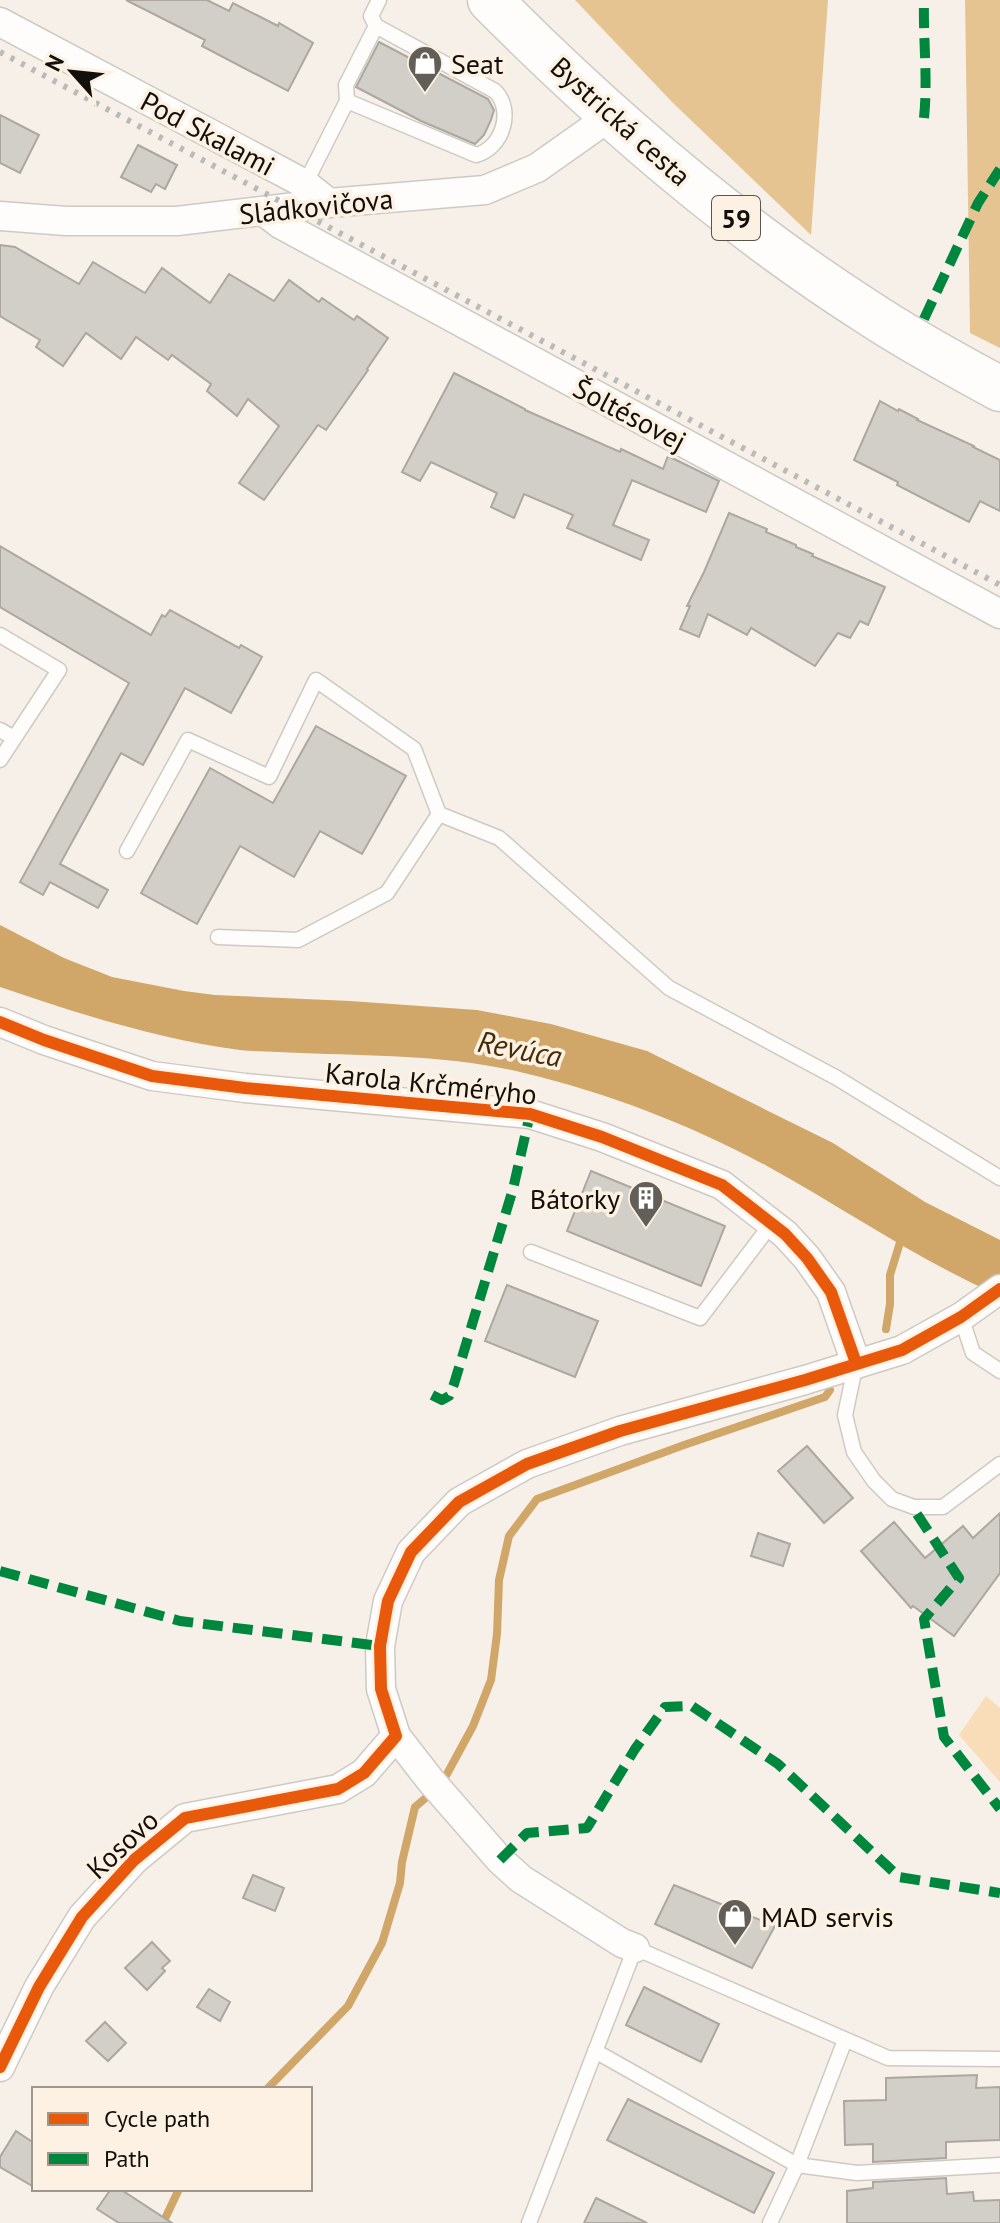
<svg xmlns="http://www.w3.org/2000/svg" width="1000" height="2223" font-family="'PT Sans',sans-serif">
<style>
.green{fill:#f8ddb8}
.forest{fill:#e6c492}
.water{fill:#d0a769}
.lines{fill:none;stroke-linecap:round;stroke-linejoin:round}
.stream{stroke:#d0a769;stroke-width:8}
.building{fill:#d2cec8;stroke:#aca7a0;stroke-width:2}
.lane-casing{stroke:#cecac3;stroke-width:17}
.street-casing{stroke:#cecac3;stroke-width:31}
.primary-casing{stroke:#cecac3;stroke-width:47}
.lane{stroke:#fefdfc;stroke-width:14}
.street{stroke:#fefdfc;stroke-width:28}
.primary{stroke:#fefdfc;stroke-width:44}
.rail{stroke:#bcbab8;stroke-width:6;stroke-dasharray:4 8;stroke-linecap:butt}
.quiet{stroke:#00873e;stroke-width:10;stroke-dasharray:20 10;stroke-linecap:butt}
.cycleway-casing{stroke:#fcf1e2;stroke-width:17}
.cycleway{stroke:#e8590c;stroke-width:12}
.labels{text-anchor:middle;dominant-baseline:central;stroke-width:7;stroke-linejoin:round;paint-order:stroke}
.shield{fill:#fcf1e2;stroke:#59544c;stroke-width:2}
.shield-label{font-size:26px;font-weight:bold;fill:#13100b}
.poi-label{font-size:28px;fill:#13100b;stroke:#fcf1e2;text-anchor:start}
.street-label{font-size:28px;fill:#13100b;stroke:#fcf1e2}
.water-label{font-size:30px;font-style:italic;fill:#432c07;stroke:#fcf1e2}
</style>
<rect width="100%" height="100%" fill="#f6f0e8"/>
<!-- green -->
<path class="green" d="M986,1696L1000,1708V1782L959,1735Z"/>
<!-- forest -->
<g class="forest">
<path d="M575,0H828L811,235L673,103Z"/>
<path d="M965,0H1000V348L970,333Z"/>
</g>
<!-- water -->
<path class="water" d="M0,925L64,958L112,977L184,991L215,995L350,1001L477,1010L551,1024L647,1051L833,1143L925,1202L1000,1240V1296C918,1260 845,1209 767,1166C691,1125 608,1093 524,1073C451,1055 375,1056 301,1053C281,1052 260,1052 240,1050C158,1039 79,1014 0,987Z"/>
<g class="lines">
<!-- stream -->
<g class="stream">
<path d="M886,1329L890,1304V1275L902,1236"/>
<path d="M267,2089L348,2006L382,1943L400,1883L402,1862L415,1807L441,1785L473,1726L491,1680L497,1634L499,1580L509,1536L537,1499L684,1445L825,1397L830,1390"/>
<path d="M163,2223L179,2189"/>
</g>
</g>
<!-- building -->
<g class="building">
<path d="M126,0H207L229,11L233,3L278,26L279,23L313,43L288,91L202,46L205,40Z"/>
<path d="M379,42L488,99L494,110L491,120L484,135L475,144L421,121L356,87Z"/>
<path d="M0,115L39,135L20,173L0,163Z"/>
<path d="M138,145L177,165L165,189L156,184L151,192L121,177Z"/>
<path d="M0,245L15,247L79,284L93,262L145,293L162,268L210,303L229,274L274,301L289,280L319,302L322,298L354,320L357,316L388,338L367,369L368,370L326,430L318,425L264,500L239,483L279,426L248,399L237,416L207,391L211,384L172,355L168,360L136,337L121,359L86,333L63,366L36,347L40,340L0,316Z"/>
<path d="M454,373L525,409V410L620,452L621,449L663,469L668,456L719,481L706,512L632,480L613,525L649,540L641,560L567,528L573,515L524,494L514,518L491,507L497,493L431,462L420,481L402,472Z"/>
<path d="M880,401L898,411L899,409L918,419L917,420L974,446L973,447L1000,460V511L980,501L969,522L897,485L898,482L854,460Z"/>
<path d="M729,513L767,529L766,532L796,545V547L813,554L812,556L885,587L868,625L860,621L850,638L838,633L815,666L751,628L747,635L708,614L699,637L680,629L690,606H687L704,572Z"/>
<path d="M0,546L151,635L162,615L165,617L170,610L239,648L241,645L262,657L231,713L185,688L143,765L121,753L60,864L108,890L98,908L50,882L43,895L20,882L129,683L0,607Z"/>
<path d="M316,726L406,776L362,854L320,831L294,877L240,846L197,924L141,893L210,768L273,803Z"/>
<path d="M591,1171L725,1226L701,1286L567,1231Z"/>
<path d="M507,1285L598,1321L575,1377L485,1341Z"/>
<path d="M807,1446L853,1498L824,1523L778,1471Z"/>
<path d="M1000,1513V1573L954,1636L913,1606L911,1608L861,1551L894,1522L925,1558L963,1526L973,1538Z"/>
<path d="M758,1533L790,1544L783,1566L751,1556Z"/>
<path d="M253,1875L284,1888L275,1911L243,1898Z"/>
<path d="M674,1885L775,1926L752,1968L655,1924Z"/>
<path d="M152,1942L170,1961L162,1968L165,1971L147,1990L125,1968Z"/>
<path d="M644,1987L719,2024L701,2062L626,2025Z"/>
<path d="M209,1989L230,2002L220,2021L197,2007Z"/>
<path d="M105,2022L126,2043L108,2061L86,2041Z"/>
<path d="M977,2075L976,2088L1000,2087V2140L946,2142V2158L873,2162V2144L845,2145L844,2101L886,2100V2078Z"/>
<path d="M628,2099L774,2173L754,2213L607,2140Z"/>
<path d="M16,2131L34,2143V2187L0,2167V2157Z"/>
<path d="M946,2178L947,2194L973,2192L974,2201L1000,2200V2223H847V2191L873,2188V2182Z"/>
<path d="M111,2189H120L172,2223H119L97,2209Z"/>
<path d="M596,2198L647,2223H584Z"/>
</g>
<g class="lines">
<!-- lane casing -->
<g class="lane-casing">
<g id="lane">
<path d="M376,26L371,16L379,0"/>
<path d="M305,184L347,101L346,85L376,26L495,91C514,110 503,148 476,155L347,101"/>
<path d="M0,635L59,670L0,760"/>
<path d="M0,730L14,738"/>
<path d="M127,851L188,740L269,777L316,680L414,749L439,814L499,838L669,988L837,1078L1000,1178"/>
<path d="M218,937L298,940L387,893L439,814"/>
<path d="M531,1252L700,1318L772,1223"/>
<path d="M961,1317L973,1353L1000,1371"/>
<path d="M856,1363L845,1415L854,1452L874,1481L892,1499L914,1507H943L1000,1464"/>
<path d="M595,2051L797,2165L857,2173L1000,2165"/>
<path d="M529,2223L635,1948L888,2058L1000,2059"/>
<path d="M770,2223L797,2165L845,2040"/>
</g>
</g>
<!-- street casing -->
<g class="street-casing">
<g id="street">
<path d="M0,22L305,184L329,203"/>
<path d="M263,211L280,224L1000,614"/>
<path d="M0,216L66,221H177L329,203L485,190L537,168L612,115"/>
<path d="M0,1022L44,1040L152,1076L245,1088L530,1114L602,1137L722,1185L785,1234L807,1258L831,1292L856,1363"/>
<path d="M635,1948L622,1943L521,1879L500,1860L431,1781L396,1736L381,1689L380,1646L388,1601L411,1552L459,1502L527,1464L620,1431L805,1380L902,1350L961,1317L1000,1289"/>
<path d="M0,2067L39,1987L82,1917L134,1860L185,1818L338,1789L364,1773L396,1736"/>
</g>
</g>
<!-- primary casing -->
<g class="primary-casing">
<path id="primary" d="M490,0C605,116 731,225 869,313C911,341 956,365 1000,389"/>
</g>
<!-- lane -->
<use href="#lane" class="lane"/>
<!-- street -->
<use href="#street" class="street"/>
<!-- primary -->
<use href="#primary" class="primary"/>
<!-- rail -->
<path class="rail" d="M0,52L1000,585"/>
<!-- quiet -->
<g class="quiet">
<path d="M924,118C928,79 923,39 924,0"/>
<path d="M924,319L978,203L1000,169"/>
<path d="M432,1395L442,1400L449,1396L454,1384L513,1189L530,1114"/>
<path d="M917,1514L959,1578L924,1619L944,1737L1000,1809"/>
<path d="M0,1571L180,1621L380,1646"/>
<path d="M500,1860L527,1833L587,1828L635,1749L665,1707L692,1706L778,1764L899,1877L1000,1893"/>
</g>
<!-- cycleway casing -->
<g class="cycleway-casing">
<g id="cycleway">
<path d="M0,1022L44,1040L152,1076L245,1088L530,1114L602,1137L722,1185L785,1234L807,1258L831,1292L856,1363"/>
<path d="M0,2067L39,1987L82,1917L134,1860L185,1818L338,1789L364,1773L396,1736L381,1689L380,1646L388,1601L411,1552L459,1502L527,1464L620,1431L805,1380L902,1350L961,1317L1000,1289"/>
</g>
</g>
<!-- cycleway -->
<use href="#cycleway" class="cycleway"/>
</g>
<!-- icons -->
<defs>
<g id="shop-pin" transform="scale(1.8)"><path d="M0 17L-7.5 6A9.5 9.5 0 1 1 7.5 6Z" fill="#625e58" stroke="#fcf1e2"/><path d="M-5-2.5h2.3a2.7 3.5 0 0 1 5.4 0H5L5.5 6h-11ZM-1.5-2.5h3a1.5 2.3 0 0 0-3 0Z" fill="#fff"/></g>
<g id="building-pin" transform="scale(1.8)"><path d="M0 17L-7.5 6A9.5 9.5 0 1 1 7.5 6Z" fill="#625e58" stroke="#fcf1e2"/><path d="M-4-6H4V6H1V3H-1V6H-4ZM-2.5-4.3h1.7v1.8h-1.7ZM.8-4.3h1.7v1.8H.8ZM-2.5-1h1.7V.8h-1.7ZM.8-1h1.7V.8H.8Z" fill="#fff"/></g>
</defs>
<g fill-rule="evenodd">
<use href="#shop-pin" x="425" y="63"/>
<use href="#building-pin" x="646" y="1198"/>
<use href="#shop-pin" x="735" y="1916"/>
</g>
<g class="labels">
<!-- shield labels -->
<rect class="shield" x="712" y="196" width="48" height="44" rx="6"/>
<g class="shield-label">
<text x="736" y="218">59</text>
</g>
<!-- poi labels -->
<g class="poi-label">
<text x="451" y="63">Seat</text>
<text x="620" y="1198" text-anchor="end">Bátorky</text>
<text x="761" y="1916">MAD servis</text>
</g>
<!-- street labels -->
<g class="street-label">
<text transform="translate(621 121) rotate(42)">Bystrická cesta</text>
<text transform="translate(208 133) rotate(28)">Pod Skalami</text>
<text transform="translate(316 206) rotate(-6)">Sládkovičova</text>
<text transform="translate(630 414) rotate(28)">Šoltésovej</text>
<text transform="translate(431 1083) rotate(6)">Karola Krčméryho</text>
<text transform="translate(122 1844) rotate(-43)">Kosovo</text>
</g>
<!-- water labels -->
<g class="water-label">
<text transform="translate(520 1048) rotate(11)">Revúca</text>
</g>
</g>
<!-- legend -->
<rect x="32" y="2087" width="280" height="104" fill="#fcf1e2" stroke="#9f978c" stroke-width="2"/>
<rect x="48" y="2113" width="40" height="12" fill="#e8590c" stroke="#9f978c" stroke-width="2"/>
<text x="104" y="2127" font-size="24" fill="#13100b">Cycle path</text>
<rect x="48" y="2153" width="40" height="12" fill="#00873e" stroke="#9f978c" stroke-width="2"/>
<text x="104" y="2167" font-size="24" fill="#13100b">Path</text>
<!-- north arrow -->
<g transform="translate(72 72) rotate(297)" stroke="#fcf1e2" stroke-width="6" paint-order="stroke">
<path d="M0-6L14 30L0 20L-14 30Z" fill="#13100b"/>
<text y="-12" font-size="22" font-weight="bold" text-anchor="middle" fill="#13100b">N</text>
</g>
</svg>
